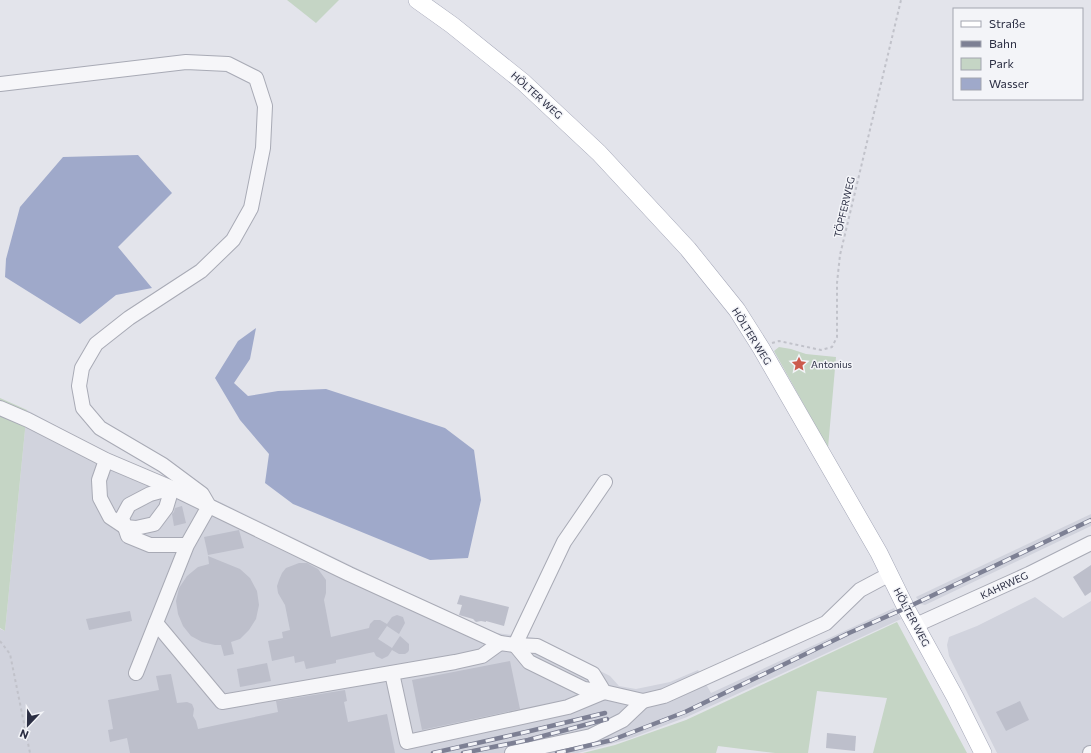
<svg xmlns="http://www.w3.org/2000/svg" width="1091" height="753" font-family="Commissioner,sans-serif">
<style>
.built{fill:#d1d3dd}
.green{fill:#c5d5c5}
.water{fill:#9fa9ca}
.building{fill:#bdbfcb}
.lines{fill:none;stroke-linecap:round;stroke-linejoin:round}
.minor-casing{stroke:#a8aab5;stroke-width:16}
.major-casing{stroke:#a3a6b7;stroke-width:18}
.path{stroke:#c1c2ca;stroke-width:2;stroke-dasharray:3 3;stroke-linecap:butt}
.minor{stroke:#f6f6f9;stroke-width:14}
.major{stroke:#fff;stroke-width:17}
.rail-casing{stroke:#7d8094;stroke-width:4.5}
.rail{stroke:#f3f4f8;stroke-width:3;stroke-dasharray:9;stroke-linecap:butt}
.labels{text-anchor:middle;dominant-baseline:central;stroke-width:3;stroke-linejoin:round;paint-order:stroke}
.street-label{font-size:10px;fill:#2b2e43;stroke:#f3f4f8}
.poi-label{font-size:10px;fill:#2b2e43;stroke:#f3f4f8;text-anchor:start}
</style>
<rect width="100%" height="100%" fill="#e3e4eb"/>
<!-- built -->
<g class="built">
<path d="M27,410L114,457L220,502L488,632L535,638L610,676L619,686L636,689L670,682L698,670L711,693L894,608L901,619L687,717L629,739L578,753H0V629L5,631Z"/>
<path d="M1091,514V526L925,605L921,604L916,597Z"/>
<path d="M1035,597L1063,618L1091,601V753H997L949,656L947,645L949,637L977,626Z"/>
</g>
<!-- green -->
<g class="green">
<path d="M287,0H339L316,23Z"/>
<path d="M779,347L791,349L806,354L836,357L828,448L774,351Z"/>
<path d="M0,398L27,410L5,631L0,628Z"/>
<path d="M897,622L967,753H873L887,698L817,691L808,753H775L718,746L716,753H583L615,745L686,720Z"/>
</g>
<!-- water -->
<g class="water">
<path d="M138,155L172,193L118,247L152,288L116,295L80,324L5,277L6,259L20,207L63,157Z"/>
<path d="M256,328L250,359L234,383L248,396L278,391L326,389L445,428L474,450L481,500L468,558L430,560L293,504L265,483L269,454L240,420L215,378L238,341Z"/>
</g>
<!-- building -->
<g class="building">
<path d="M182,506L186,523L174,526L172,514L174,512L175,508Z"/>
<path d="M239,530L244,548L208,555L204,537Z"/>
<path d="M208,556L240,569L250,578L257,591L259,605L256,619L249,630L240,639L231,642L234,654L224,656L221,645H215L202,642L191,636L183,626L178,614L176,601L179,588L187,576L198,567L209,564Z"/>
<path d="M299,563H307L318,569L326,580V593L324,600L331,637L369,628L370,624L374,620H380L387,624L392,617L397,615L403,617L405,623L399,634L387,626L378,639L392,648L400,636L409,644V650L408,652L405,654H399L392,650L388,656L382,659L376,656L374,652L336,660V663L306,669L304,661L295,663L294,656L272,661L268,641L283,638L282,632L290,630L285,605L278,593L277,586L279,580L282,573L286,568Z"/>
<path d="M1091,565V592L1085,596L1073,577Z"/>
<path d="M460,595L509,607L504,626L486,621V622L481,621L476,622L473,619L459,615L462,605L457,604Z"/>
<path d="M130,611L132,621L89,630L86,619Z"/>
<path d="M510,661L520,709L422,730L412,680Z"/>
<path d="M267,663L271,681L240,687L237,669Z"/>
<path d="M171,674L177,703L187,702L192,704L194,709L193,716L196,721L198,729L278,712L276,701L345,690L347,701L344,702L348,722L387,714L395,753H130L127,738L110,742L108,730L113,729L108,700L159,690L156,676Z"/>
<path d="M1020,701L1029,720L1006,731L996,712Z"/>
<path d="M827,733L856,736L855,751L826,748Z"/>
</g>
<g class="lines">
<!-- minor casing -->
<g class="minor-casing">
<g id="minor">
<path d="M0,84L186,62L228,64L256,78L265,106L263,148L251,208L233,240L201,271L129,318L96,344L82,368L79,386L83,408L100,428L163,465L202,494L209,506L349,574L500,643L515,645L537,646L593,674L604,692L643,701L664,696L826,623L860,590L890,574"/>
<path d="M0,408L28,420L106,460L172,488L166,508L154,524L136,528L125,527L110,517L100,498L99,480L106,460"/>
<path d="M156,623L222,702L455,662L482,656L500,643"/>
<path d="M916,625L1029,574L1091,543"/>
<path d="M136,673L187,545L209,506L172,488L150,494L129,505L122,518L128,536L150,545H187"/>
<path d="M392,673L407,742L568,707L604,692"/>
<path d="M604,692L584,689L529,662L515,645L564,542L605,482"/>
<path d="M512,753L591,736L623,720L643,701"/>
<path d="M1090,753H1091"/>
</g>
</g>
<!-- major casing -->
<g class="major-casing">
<path id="major" d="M417,0L452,25L523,82L599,153L688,249L737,310L761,348L879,553L906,608L955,697L983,753"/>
</g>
<!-- path -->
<g class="path">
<path d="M772,343L779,341L821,350L832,347L837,337V283L840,255L901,0"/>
<path d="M0,641L10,654L30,753"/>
</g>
<!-- minor -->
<use href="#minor" class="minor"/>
<!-- major -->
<use href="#major" class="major"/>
<!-- rail casing -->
<g class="rail-casing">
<g id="rail">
<path d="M433,753L526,732L605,713"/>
<path d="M463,753L528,740L607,719"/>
<path d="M557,753L612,740L685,712L849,633L906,608L1091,520"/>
</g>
</g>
<!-- rail -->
<use href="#rail" class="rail"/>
</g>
<!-- icons -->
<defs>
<g id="sight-bare" transform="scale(1.2)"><path d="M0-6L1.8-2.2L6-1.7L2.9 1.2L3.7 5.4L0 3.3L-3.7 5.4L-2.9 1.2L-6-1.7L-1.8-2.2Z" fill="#cc5a4c" stroke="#f3f4f8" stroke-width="2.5" paint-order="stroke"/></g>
</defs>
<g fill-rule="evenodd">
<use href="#sight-bare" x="799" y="364"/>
</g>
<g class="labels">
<!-- street labels -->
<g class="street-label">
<text transform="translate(537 95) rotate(42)">HÖLTER WEG</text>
<text transform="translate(844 207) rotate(-77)">TÖPFERWEG</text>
<text transform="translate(752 336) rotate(58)">HÖLTER WEG</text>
<text transform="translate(1004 585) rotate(-25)">KAHRWEG</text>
<text transform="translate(912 617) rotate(62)">HÖLTER WEG</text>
</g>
<!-- poi labels -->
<g class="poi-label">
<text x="811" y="364">Antonius</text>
</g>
</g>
<!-- legend -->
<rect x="953" y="8" width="130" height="92" fill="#f3f4f8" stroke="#a3a5b0"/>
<rect x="961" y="21" width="20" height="6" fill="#ffffff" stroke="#a3a5b0"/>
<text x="989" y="28" font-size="12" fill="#2b2e43">Straße</text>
<rect x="961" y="41" width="20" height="6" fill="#7d8094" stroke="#a3a5b0"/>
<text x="989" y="48" font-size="12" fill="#2b2e43">Bahn</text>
<rect x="961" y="58" width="20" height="12" fill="#c5d5c5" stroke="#a3a5b0"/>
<text x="989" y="68" font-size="12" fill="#2b2e43">Park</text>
<rect x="961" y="78" width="20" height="12" fill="#9fa9ca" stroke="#a3a5b0"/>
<text x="989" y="88" font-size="12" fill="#2b2e43">Wasser</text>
<!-- north arrow -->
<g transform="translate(28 725) rotate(202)" stroke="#f3f4f8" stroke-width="3" paint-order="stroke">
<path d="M0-3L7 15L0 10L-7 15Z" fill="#2b2e43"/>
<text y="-6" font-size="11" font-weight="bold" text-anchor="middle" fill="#2b2e43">N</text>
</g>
</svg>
